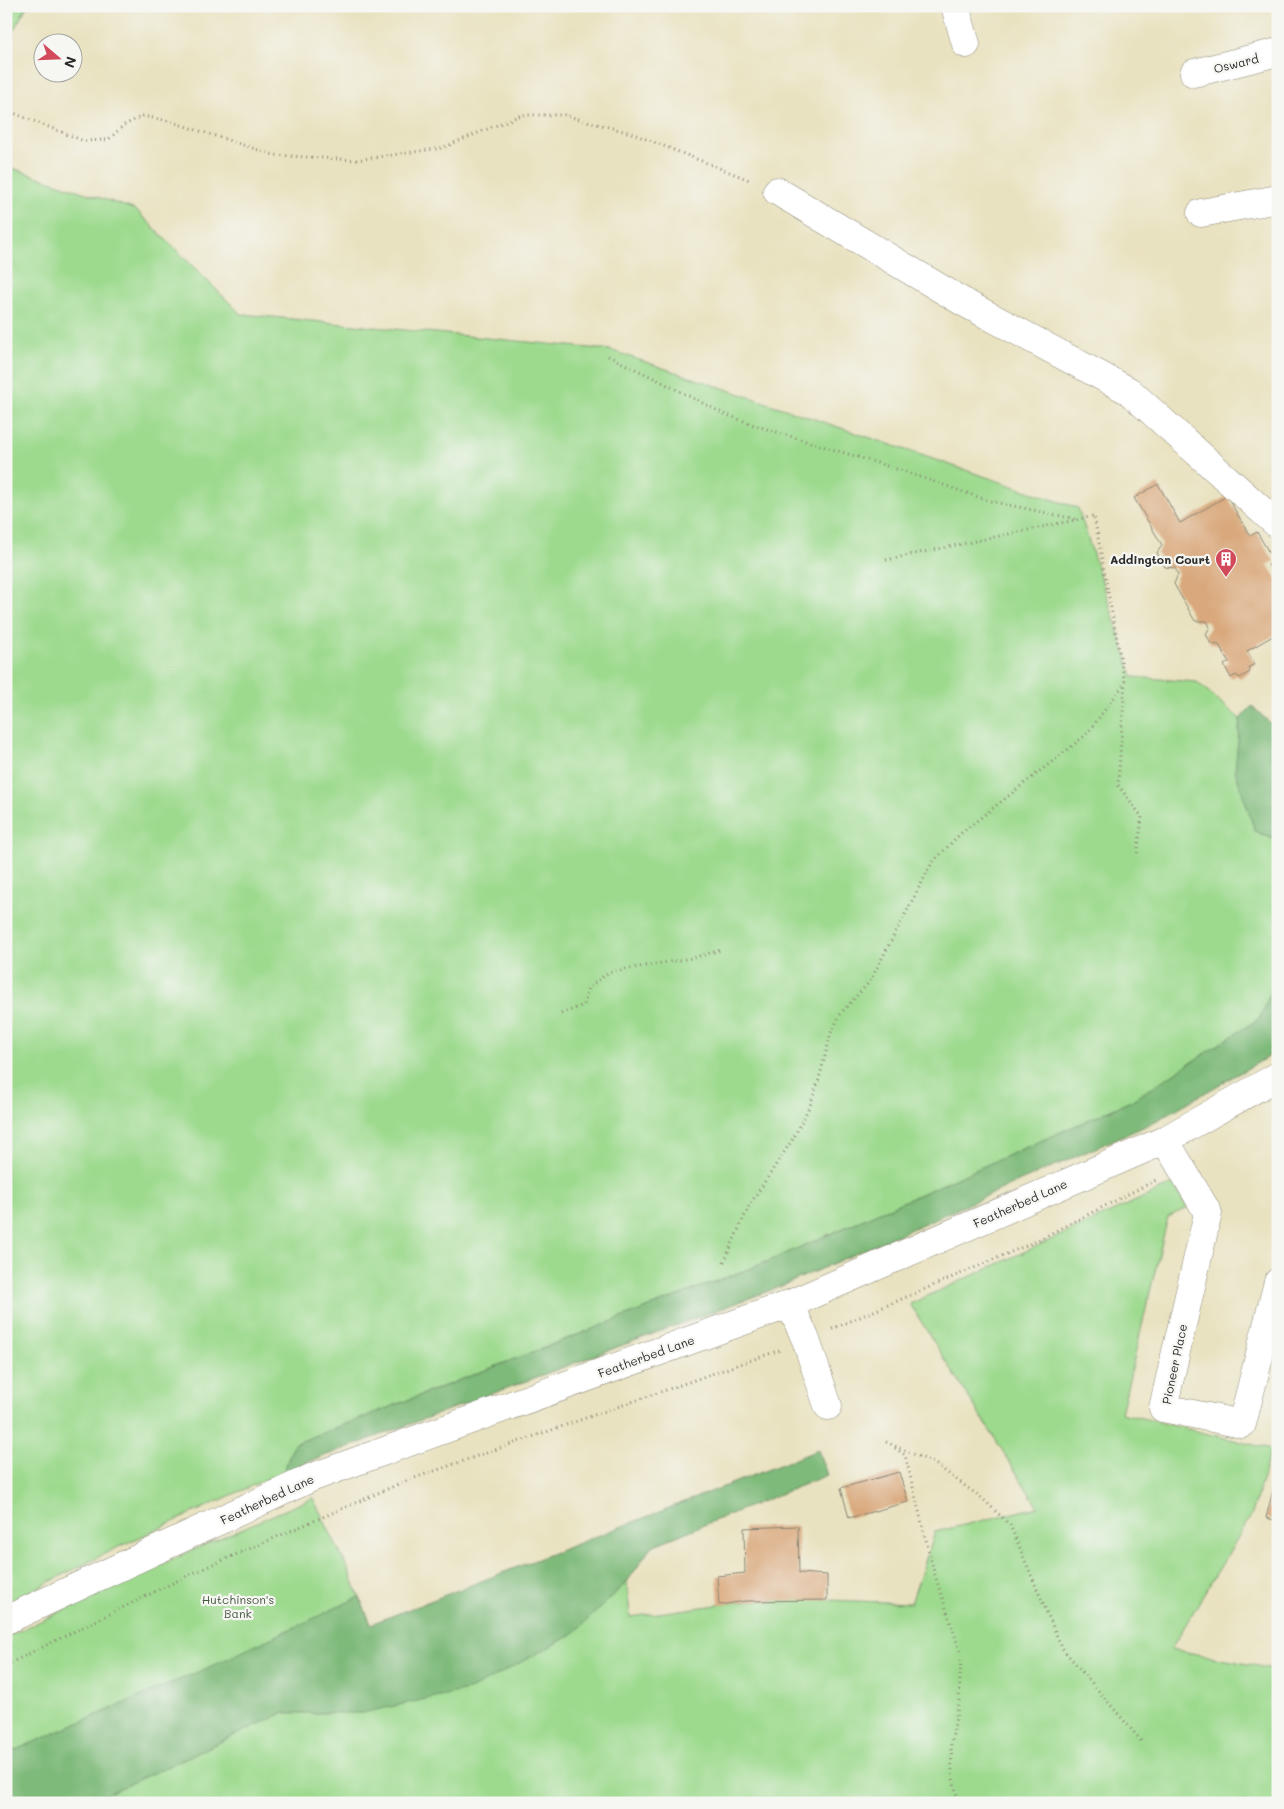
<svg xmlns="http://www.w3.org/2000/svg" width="1284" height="1809" font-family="Mali,sans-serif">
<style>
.green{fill:#9dda8e;stroke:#64825c}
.forest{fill:#7eba79;stroke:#547252}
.building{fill:#d9a87c}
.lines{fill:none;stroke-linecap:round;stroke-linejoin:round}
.minor-casing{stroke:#8a8676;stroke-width:29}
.path{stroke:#8a8676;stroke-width:3;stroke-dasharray:1 4;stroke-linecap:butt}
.minor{stroke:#fff;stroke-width:28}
.labels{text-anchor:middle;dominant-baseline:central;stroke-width:4.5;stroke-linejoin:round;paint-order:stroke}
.street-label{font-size:12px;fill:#2b2b2b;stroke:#f6f6f2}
.poi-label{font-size:12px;font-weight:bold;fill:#2b2b2b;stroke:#f6f6f2;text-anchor:end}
.park-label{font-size:12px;fill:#485744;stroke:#f6f6f2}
</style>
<rect width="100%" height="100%" fill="#f6f6f2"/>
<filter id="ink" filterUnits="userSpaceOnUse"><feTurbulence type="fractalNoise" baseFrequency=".02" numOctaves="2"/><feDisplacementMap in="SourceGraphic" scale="10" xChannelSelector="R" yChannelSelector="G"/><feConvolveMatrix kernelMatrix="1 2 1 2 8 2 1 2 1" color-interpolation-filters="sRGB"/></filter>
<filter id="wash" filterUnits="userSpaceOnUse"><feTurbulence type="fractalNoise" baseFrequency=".0096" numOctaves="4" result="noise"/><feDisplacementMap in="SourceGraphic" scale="20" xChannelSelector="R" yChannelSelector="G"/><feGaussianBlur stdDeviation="1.12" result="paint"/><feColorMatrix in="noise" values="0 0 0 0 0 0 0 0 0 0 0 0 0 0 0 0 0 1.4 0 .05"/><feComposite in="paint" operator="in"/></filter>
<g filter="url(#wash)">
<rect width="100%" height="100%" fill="#e9e2c0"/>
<!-- green -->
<g class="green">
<path d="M6,6H27L6,44Z"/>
<path d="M6,166L136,210L241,314L610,350L1078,508L1133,677L1197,682L1240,719L1236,771L1255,831L1278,841V976L1260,1018L1131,1101L769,1261L294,1444L284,1471L114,1549L6,1604Z"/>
<path d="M1173,1184L1187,1208L1168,1217L1121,1413L1271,1449L1252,1514L1171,1649L1278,1670V1803H6V1637L208,1543L313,1498L347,1567L371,1624L572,1634L627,1582L630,1617L746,1601L799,1599L911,1603L935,1532L1038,1507L910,1304Z"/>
</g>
<!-- forest -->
<g class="forest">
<path d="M1252,706L1270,723L1278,736V841L1255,831L1235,771L1240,719Z"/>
<path d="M1278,976V1051L1152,1123L782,1286L284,1471L294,1444L769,1261L1131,1101L1260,1018Z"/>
<path d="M818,1450L827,1475L652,1546L627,1582L573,1634L472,1689L362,1713H283L88,1803H6V1754L207,1668L359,1597L371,1624Z"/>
</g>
<g id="blocks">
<!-- building -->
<g class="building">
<path d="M1158,484L1180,523L1227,496L1250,536L1257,532L1274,561L1268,565L1278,582V633L1247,651L1255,664L1249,667L1250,672L1240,678L1236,675L1231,678L1224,665L1229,662L1219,645L1211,644L1206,634L1210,627L1207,621H1195L1174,584L1178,574L1175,568L1165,567L1157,553L1162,545L1134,498Z"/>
<path d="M899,1472L908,1502L849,1518L841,1488Z"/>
<path d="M1277,1474H1278V1521L1266,1518Z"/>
<path d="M798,1526L799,1573L827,1575V1600L746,1601L719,1605L717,1576L745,1573L744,1528Z"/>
</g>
</g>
</g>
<g filter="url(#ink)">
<use href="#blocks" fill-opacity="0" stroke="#8a8676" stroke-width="1"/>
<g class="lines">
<!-- minor casing -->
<g class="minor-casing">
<g id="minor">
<path d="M955,6L966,44"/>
<path d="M1194,73L1278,52"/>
<path d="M777,191L965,303L1129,391L1278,525"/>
<path d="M1201,213L1278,199"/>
<path d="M1165,1140L1208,1213L1163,1408L1242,1424L1278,1282"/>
<path d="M790,1304L806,1340L828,1406"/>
<path d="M6,1620L313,1477L790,1304L1165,1140L1278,1076"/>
</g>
</g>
<!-- path -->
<g class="path">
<path d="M6,110L84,141L108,140L124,125L143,116L169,121L274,155L356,160L442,148L521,115H564L631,133L752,181"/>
<path d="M608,356L656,379L722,413L754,425L900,470L990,501L1075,519"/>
<path d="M886,560L1094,516L1125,683L1118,785L1142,817L1137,856"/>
<path d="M561,1014L584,1005L588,988L609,972L692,958L721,950"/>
<path d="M724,1262L749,1206L794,1137L811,1103L819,1079L831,1033L841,1013L870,981L932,863L960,834L1086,735L1125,683"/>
<path d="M832,1329L1032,1243L1156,1180"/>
<path d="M886,1442L934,1463L983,1499L1010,1525L1062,1648L1143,1743"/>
<path d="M895,1448L905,1455L934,1572L961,1654L959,1700L951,1745L952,1773L958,1801L957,1803"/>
<path d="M6,1665L191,1574L406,1481L780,1350"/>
</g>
<!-- minor -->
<use href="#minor" class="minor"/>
</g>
</g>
<!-- icons -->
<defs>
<g id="building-pin" transform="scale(1.125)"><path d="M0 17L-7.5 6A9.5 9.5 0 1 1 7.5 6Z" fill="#d1495b" stroke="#f6f6f2"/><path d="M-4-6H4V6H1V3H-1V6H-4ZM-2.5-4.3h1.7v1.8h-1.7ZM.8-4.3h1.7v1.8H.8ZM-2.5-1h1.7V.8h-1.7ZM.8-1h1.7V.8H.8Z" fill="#fff"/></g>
</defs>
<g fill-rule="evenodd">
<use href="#building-pin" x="1226" y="559"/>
</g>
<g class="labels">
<!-- street labels -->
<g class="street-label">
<text transform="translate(1236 63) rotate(-14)">Osward</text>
<text transform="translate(1020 1203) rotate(-24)">Featherbed Lane</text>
<text transform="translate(646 1356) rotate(-20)">Featherbed Lane</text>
<text transform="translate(1174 1364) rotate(-78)">Pioneer Place</text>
<text transform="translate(267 1499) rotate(-25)">Featherbed Lane</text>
</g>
<!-- poi labels -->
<g class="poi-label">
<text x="1210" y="559">Addington Court</text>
</g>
<!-- park labels -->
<g class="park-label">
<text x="238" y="1599">Hutchinson's<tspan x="238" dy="14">Bank</tspan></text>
</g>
</g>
<!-- margin -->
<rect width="1284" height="1809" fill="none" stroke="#f6f6f2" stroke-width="25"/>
<!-- north arrow -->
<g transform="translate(58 58) rotate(109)"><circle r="24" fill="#f6f6f2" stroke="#a5a5a2"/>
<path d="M0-4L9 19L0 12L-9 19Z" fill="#d1495b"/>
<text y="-8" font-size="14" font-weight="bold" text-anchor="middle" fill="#2b2b2b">N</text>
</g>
</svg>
